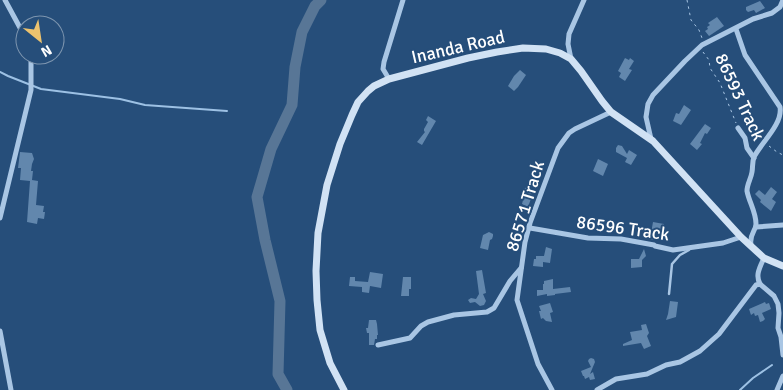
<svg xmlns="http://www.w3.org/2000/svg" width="783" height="390" font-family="Signika,sans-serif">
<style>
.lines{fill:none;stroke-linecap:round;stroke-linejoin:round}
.stream{stroke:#9dc1e4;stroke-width:2}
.river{stroke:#587696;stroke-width:11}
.building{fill:#6287ad}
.path{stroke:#a9c6e4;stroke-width:1;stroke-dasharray:2.5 4;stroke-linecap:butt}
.lane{stroke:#a9c6e4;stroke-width:2.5}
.street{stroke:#a9c6e4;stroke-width:5}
.secondary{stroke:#d1e2f4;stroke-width:7}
.labels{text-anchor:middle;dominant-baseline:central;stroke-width:4;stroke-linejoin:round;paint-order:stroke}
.street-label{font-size:18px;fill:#fff;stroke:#264e7a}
</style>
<rect width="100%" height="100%" fill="#264e7a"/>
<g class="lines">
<!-- stream -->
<g class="stream">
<path d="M0,72L8,76L41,89L120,99L145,105L227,111"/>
<path d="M740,390L753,378L772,365"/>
</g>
<!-- river -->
<path class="river" d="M287,390L278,374L280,301L265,240L257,197L271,149L292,105L295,67L302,32L315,6L321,0"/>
</g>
<!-- building -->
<g class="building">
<path d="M760,1L765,8L756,13L754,10L748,12L746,10V7Z"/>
<path d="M717,17L724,26L709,36L705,31L708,29L707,27L710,25L708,23Z"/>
<path d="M625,58L629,60L630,58L634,61L629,69L632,70L625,81L619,77L621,73L618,71Z"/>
<path d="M520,70L526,75L518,87L514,91L508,86L514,76Z"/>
<path d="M684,105L691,110L681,125L673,121L676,113L679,114Z"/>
<path d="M428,116L436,121L422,145L417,142L425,132L424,131V129L428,122L426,120Z"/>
<path d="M705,124L711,128L707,134L705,133L700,143L702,144L697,150L690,144Z"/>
<path d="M618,145L622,146L627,154L629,150L637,155L631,165L625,162L627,158L616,152V148Z"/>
<path d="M20,152L32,153L34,159L32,164L31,171H33L32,180L38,181L36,205L44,206L43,212H45L44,219L38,218L37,224L27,222L30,181L20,180L21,168H18Z"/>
<path d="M598,159L608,164L603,176L593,171Z"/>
<path d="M530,186L533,190L531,196H532L528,207L522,204L523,200L521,199L525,188Z"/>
<path d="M771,187L777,192L772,199L776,202L771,211L760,202L761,200L755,194L759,190L765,195Z"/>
<path d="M653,222L664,224L662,232L657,231L654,240L650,239Z"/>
<path d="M489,232L493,234V236L492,239L490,240L488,250L480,248L483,235Z"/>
<path d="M546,247L552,249L550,263L543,262V267L533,266L534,259H536V256H544Z"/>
<path d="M644,249L646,256L642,260V267L631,268V259H639Z"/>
<path d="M482,270L486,293L483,294L486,301L484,305L480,306L475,302L470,303L468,300L471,298L476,299L479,294L476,271Z"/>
<path d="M370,272L383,274L381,288L370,286L369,293L362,292V287L349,286L350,277H355V281L368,282Z"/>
<path d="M403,277H411V289H409V296H401Z"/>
<path d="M553,279V289L570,287L571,292L555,294V295L547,296V294L537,296V290H543V284H544V281Z"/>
<path d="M670,301L678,302L676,317L666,320L668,314Z"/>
<path d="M765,302L766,304L769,303L771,309L762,313L765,319L763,321L760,322L758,315L755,316L754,313L751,315L749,309Z"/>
<path d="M550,303L553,312L550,313L552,322L546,321L543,318L541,319L539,311H541L539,306Z"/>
<path d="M369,320H376L377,324L378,335H377V339H375L374,345H369V333H367L366,328H368Z"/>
<path d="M646,324L649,333L647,336L651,346L644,349L641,343L623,346V344L632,340L630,332L642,330L641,325Z"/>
<path d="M591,358L594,359L595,362L590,374L593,372L595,379L590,380L589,377L585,379L584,376H583L581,371L591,367L588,361L589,359Z"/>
</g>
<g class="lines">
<!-- path -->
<g class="path">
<path d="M687,0L691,20L699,30L702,38"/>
<path d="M703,52L709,60L710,68L720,83L736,123"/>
<path d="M769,146L777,152L783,155"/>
</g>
<!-- lane -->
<path class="lane" d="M669,294L672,264L680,255L689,250"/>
<!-- street -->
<g class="street">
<path d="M5,0L25,37"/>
<path d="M736,29L745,55L780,107C783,124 761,143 754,157C752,162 753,167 752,172C751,179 747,184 747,191C749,202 756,212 756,224C756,231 749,234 751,245"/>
<path d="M571,59L568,44L569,34L584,0"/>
<path d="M389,79L383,69L384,62L403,0"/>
<path d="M738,128L745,138L747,148L754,158"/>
<path d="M651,139L646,117L648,104L653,95L685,61L702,45L753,19L772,13L780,7L783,0"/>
<path d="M0,218L31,90V55"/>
<path d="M756,227L783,225"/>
<path d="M530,228L588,238L621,239L654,245L655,246L673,250L723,243L741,237"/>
<path d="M760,284L774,296L778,304L779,313L778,328L781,337L783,355"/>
<path d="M0,331L11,390"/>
<path d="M378,345L410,338L421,326L428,322L454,315L487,312L494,308L510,281L521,268"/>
<path d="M552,390L538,364L517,300L525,242L530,223L558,148L569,133L575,129L611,112"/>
<path d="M597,390L616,379L647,374L666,365L680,362L700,351L719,334L756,285L760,284C755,275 760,267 764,258"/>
<path d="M777,390L783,376"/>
</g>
<!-- secondary -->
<path class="secondary" d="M344,390L330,363L320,330L317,300L316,271L318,233L327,185L340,144L352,115L358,102L368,91L374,86L389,79L468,58L497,52L523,48L546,49L560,53L571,59L581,71L602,101L611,112L653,141L741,237L764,258L783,266"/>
</g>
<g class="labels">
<!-- street labels -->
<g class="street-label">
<text transform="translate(458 47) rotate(-13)">Inanda Road</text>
<text transform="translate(740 97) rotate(65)">86593 Track</text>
<text transform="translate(525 206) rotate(-73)">86571 Track</text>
<text transform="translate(623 228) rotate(8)">86596 Track</text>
</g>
</g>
<!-- north arrow -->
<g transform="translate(40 40) rotate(150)"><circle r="24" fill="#264e7a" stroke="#7d95af"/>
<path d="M0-4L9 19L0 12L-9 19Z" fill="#ecc26e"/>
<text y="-8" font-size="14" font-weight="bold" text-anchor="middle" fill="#ffffff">N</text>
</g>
</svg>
